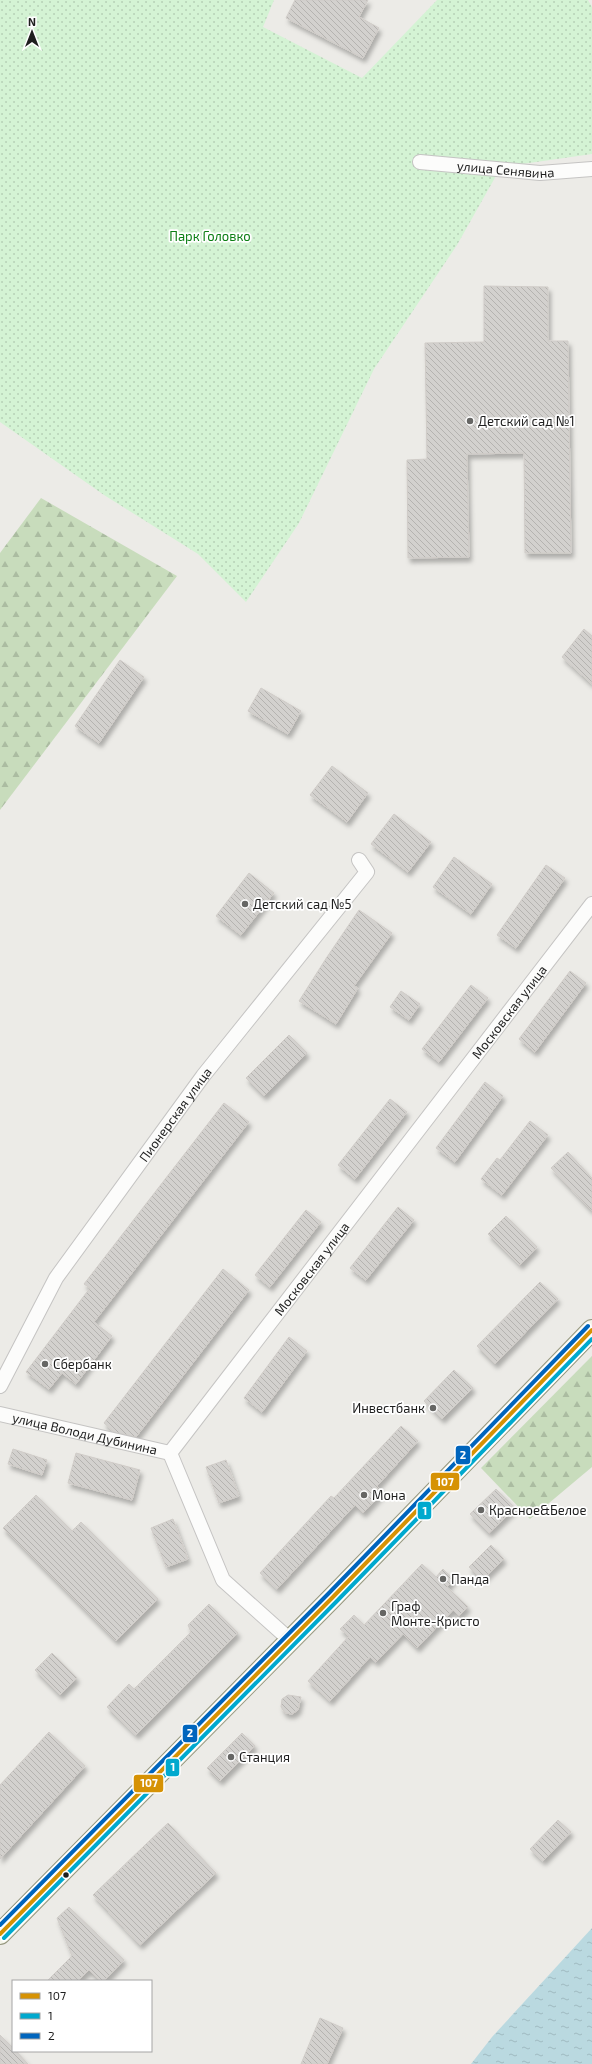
<svg xmlns="http://www.w3.org/2000/svg" width="592" height="2064" font-family="'Exo 2',sans-serif">
<style>
.forest{fill:url(#forest-firs)}
.park{fill:url(#park-dots)}
.water{fill:url(#water-ripples)}
.building{fill:url(#building-back-hatch);stroke:#d0ccc8;filter:url(#shadow)}
.lines{fill:none;stroke-linecap:round;stroke-linejoin:round}
.minor-casing{stroke:#c5c4c3;stroke-width:16}
.secondary-casing{stroke:#95967e;stroke-width:22}
.minor{stroke:#fcfcfb;stroke-width:14}
.secondary{stroke:#f3f4ea;stroke-width:20}
.bus-1-casing{stroke:#fff;stroke-width:7}
.bus-2-casing{stroke:#fff;stroke-width:7}
.bus-3-casing{stroke:#fff;stroke-width:7}
.bus-1{stroke:#d69204;stroke-width:4}
.bus-2{stroke:#00a9ce;stroke-width:4}
.bus-3{stroke:#0065bd;stroke-width:4}
.poi-dot{fill:#666664;stroke:#fff;stroke-width:1.5}
.bus-dot{fill:#1e1e1e;stroke:#fff;stroke-width:1.5}
.labels{text-anchor:middle;dominant-baseline:central;stroke-width:3.5;stroke-linejoin:round;paint-order:stroke}
.street-label{font-size:13px;fill:#1e1e1e;stroke:#fff}
.park-label{font-size:13px;fill:#0b7e13;stroke:#fff}
.poi-label{font-size:13px;fill:#1e1e1e;stroke:#fff;text-anchor:start}
.line-badge{stroke:#fff;stroke-width:1.5}
.badge-label{font-size:11px;text-anchor:middle;font-weight:bold;fill:#fff}
</style>
<defs>
<pattern id="forest-firs" width="22" height="20" patternUnits="userSpaceOnUse"><rect width="22" height="20" fill="#c8dcbc"/><path d="M5 1l3.5 6h-7zM16 11l3.5 6h-7z" fill="#abbca1"/></pattern>
<pattern id="park-dots" width="8" height="8" patternUnits="userSpaceOnUse"><rect width="8" height="8" fill="#d4f3d4"/><path d="M2 2h.1M6 6h.1" fill="none" stroke="#b6d0b6" stroke-width="1.8" stroke-linecap="round"/></pattern>
<pattern id="water-ripples" width="26" height="14" patternUnits="userSpaceOnUse"><rect width="26" height="14" fill="#bad9e0"/><path d="M2 4q2-2 4 0t4 0M15 11q2-2 4 0t4 0" fill="none" stroke="#9fbac0"/></pattern>
<pattern id="building-back-hatch" width="6" height="6" patternUnits="userSpaceOnUse"><rect width="6" height="6" fill="#d3d1ce"/><path d="M-1 5l2 2M0 0l6 6M5-1l2 2" fill="none" stroke="#b5b3b0"/></pattern>
<filter id="shadow"><feDropShadow dx="2.5" dy="4.5" stdDeviation="2" flood-color="#0004"/></filter>
</defs>
<rect width="100%" height="100%" fill="#ecebe7"/>
<!-- forest -->
<g class="forest">
<path d="M41,498L177,576L0,810V553Z"/>
<path d="M592,1356V1467L530,1519L481,1468Z"/>
</g>
<!-- park -->
<path class="park" d="M0,0H274L263,27L362,78L437,0H588L592,7V154L501,167L457,245L374,369L299,523L246,602L198,554L104,495L0,422Z"/>
<!-- water -->
<path class="water" d="M592,1928V2064H471L492,2037Z"/>
<!-- building -->
<g class="building">
<path d="M295,0H368L359,17L379,28L363,58L286,18Z"/>
<path d="M484,286L548,287V341H568L571,553H525L524,453L467,454L469,557L408,558L407,460L427,459L425,343L484,342Z"/>
<path d="M584,629L592,636V684L562,657Z"/>
<path d="M120,660L144,677L99,743L75,726Z"/>
<path d="M261,688L301,711L288,734L248,711Z"/>
<path d="M332,766L368,793L347,822L310,795Z"/>
<path d="M394,814L431,842L408,872L371,844Z"/>
<path d="M454,857L492,884L471,914L433,887Z"/>
<path d="M546,865L565,878L516,948L497,935Z"/>
<path d="M249,873L274,893L241,935L216,916Z"/>
<path d="M359,910L392,933L354,986L358,988L336,1024L299,1001L327,957Z"/>
<path d="M570,971L586,983L535,1052L519,1039Z"/>
<path d="M471,985L488,998L439,1062L422,1049Z"/>
<path d="M401,991L420,1004L409,1020L390,1007Z"/>
<path d="M289,1035L307,1053L264,1096L246,1078Z"/>
<path d="M485,1082L503,1096L455,1162L436,1148Z"/>
<path d="M390,1099L407,1112L355,1179L338,1165Z"/>
<path d="M224,1103L249,1122L94,1322L112,1336L76,1384L62,1373L49,1389L26,1372L90,1288L84,1284Z"/>
<path d="M530,1121L548,1135L502,1195L481,1179L497,1158L500,1160Z"/>
<path d="M568,1152L592,1178V1211L551,1168Z"/>
<path d="M398,1207L414,1220L366,1280L350,1268Z"/>
<path d="M306,1210L321,1222L270,1287L255,1275Z"/>
<path d="M506,1216L537,1247L520,1265L488,1234Z"/>
<path d="M223,1269L249,1290L136,1437L114,1432L104,1423Z"/>
<path d="M540,1282L558,1299L495,1364L477,1346Z"/>
<path d="M289,1337L307,1351L262,1412L244,1398Z"/>
<path d="M454,1370L473,1388L442,1419L424,1401Z"/>
<path d="M401,1426L418,1441L377,1486L383,1492L363,1513L355,1505L277,1589L260,1573L331,1496L334,1498Z"/>
<path d="M13,1449L47,1460L42,1475L8,1464Z"/>
<path d="M76,1453L140,1470L132,1500L68,1483Z"/>
<path d="M226,1460L239,1496L219,1503L206,1467Z"/>
<path d="M496,1489L515,1508L489,1533L470,1514Z"/>
<path d="M36,1495L72,1531L81,1522L158,1599L116,1641L3,1528Z"/>
<path d="M173,1519L188,1559L166,1567L151,1528Z"/>
<path d="M491,1545L504,1559L482,1580L469,1567Z"/>
<path d="M422,1564L436,1577L443,1569L454,1580L447,1587L468,1607L459,1616L453,1610L417,1648L403,1634L376,1662L370,1657L330,1701L308,1681L349,1636L340,1629L354,1615L364,1625Z"/>
<path d="M209,1604L238,1633L136,1735L107,1707L129,1684L134,1689L191,1632L188,1625Z"/>
<path d="M52,1653L77,1678L60,1695L35,1670Z"/>
<path d="M288,1695L301,1697L298,1710L292,1714L285,1713L281,1707L282,1699Z"/>
<path d="M49,1732L85,1766L0,1859V1785Z"/>
<path d="M242,1733L255,1746L220,1781L207,1768Z"/>
<path d="M558,1820L571,1832L543,1861L530,1849Z"/>
<path d="M168,1823L216,1873L140,1945L93,1895Z"/>
<path d="M69,1907L124,1960L104,1981H100L89,1970L78,1981H47L72,1956L57,1918Z"/>
<path d="M320,2018L343,2028L327,2064H301Z"/>
<path d="M0,2035L13,2048V2051H16L28,2064H0Z"/>
</g>
<g class="lines">
<!-- minor casing -->
<g class="minor-casing">
<g id="minor">
<path id="s1" d="M420,162L540,173L592,169"/>
<path id="s2" d="M0,1386L56,1278L203,1076L367,872L359,860"/>
<path id="s3" d="M0,1414L170,1453"/>
<path id="s4" d="M290,1640L223,1580L170,1453L592,904"/>
</g>
</g>
<!-- secondary casing -->
<g class="secondary-casing">
<path id="secondary" d="M0,1934L332,1598L592,1330"/>
</g>
<!-- minor -->
<use href="#minor" class="minor"/>
<!-- secondary -->
<use href="#secondary" class="secondary"/>
<!-- bus-1 casing -->
<g class="bus-1-casing">
<path id="bus-1" d="M0,1934L332,1598L592,1330"/>
</g>
<!-- bus-2 casing -->
<g class="bus-2-casing">
<path id="bus-2" d="M4,1938L336,1602L592,1339"/>
</g>
<!-- bus-3 casing -->
<g class="bus-3-casing">
<path id="bus-3" d="M0,1925L328,1594L588,1326"/>
</g>
<!-- bus-1 -->
<use href="#bus-1" class="bus-1"/>
<!-- bus-2 -->
<use href="#bus-2" class="bus-2"/>
<!-- bus-3 -->
<use href="#bus-3" class="bus-3"/>
</g>
<!-- markers -->
<g class="poi-dot">
<circle cx="470" cy="421" r="4"/>
<circle cx="245" cy="904" r="4"/>
<circle cx="45" cy="1364" r="4"/>
<circle cx="433" cy="1408" r="4"/>
<circle cx="364" cy="1495" r="4"/>
<circle cx="481" cy="1510" r="4"/>
<circle cx="443" cy="1579" r="4"/>
<circle cx="383" cy="1613" r="4"/>
<circle cx="231" cy="1757" r="4"/>
</g>
<circle class="bus-dot" cx="66" cy="1875" r="3.5"/>
<g class="labels">
<!-- street labels -->
<g class="street-label">
<text stroke="none"><textPath href="#s1" startOffset="86">улица Сенявина</textPath></text>
<text stroke="none"><textPath href="#s4" startOffset="784">Московская улица</textPath></text>
<text stroke="none"><textPath href="#s2" startOffset="324">Пионерская улица</textPath></text>
<text stroke="none"><textPath href="#s4" startOffset="460">Московская улица</textPath></text>
<text stroke="none"><textPath href="#s3" startOffset="87">улица Володи Дубинина</textPath></text>
</g>
<!-- park labels -->
<g class="park-label">
<text x="210" y="236">Парк Головко</text>
</g>
<!-- poi labels -->
<g class="poi-label">
<text x="478" y="421">Детский сад №1</text>
<text x="253" y="904">Детский сад №5</text>
<text x="53" y="1364">Сбербанк</text>
<text x="425" y="1408" text-anchor="end">Инвестбанк</text>
<text x="372" y="1495">Мона</text>
<text x="489" y="1510">Красное&amp;Белое</text>
<text x="451" y="1579">Панда</text>
<text x="391" y="1606">Граф<tspan x="391" dy="15">Монте-Кристо</tspan></text>
<text x="239" y="1757">Станция</text>
</g>
</g>
<g class="line-badge">
<rect x="455" y="1445" width="16" height="20" rx="4" fill="#0065bd"/>
<rect x="430" y="1472" width="30" height="19" rx="4" fill="#d69204"/>
<rect x="417" y="1501" width="15" height="19" rx="4" fill="#00a9ce"/>
<rect x="182" y="1724" width="16" height="19" rx="4" fill="#0065bd"/>
<rect x="165" y="1758" width="15" height="19" rx="4" fill="#00a9ce"/>
<rect x="133" y="1774" width="31" height="19" rx="4" fill="#d69204"/>
</g>
<g class="badge-label">
<text x="463" y="1459">2</text>
<text x="445" y="1486">107</text>
<text x="425" y="1515">1</text>
<text x="190" y="1737">2</text>
<text x="173" y="1771">1</text>
<text x="149" y="1787">107</text>
</g>
<!-- legend -->
<rect x="12" y="1980" width="140" height="72" fill="#ffffff" stroke="#a5a5a5"/>
<rect x="20" y="1993" width="20" height="6" fill="#d69204" stroke="#a5a5a5"/>
<text x="48" y="2000" font-size="12" fill="#1e1e1e">107</text>
<rect x="20" y="2013" width="20" height="6" fill="#00a9ce" stroke="#a5a5a5"/>
<text x="48" y="2020" font-size="12" fill="#1e1e1e">1</text>
<rect x="20" y="2033" width="20" height="6" fill="#0065bd" stroke="#a5a5a5"/>
<text x="48" y="2040" font-size="12" fill="#1e1e1e">2</text>
<!-- north arrow -->
<g transform="translate(32 32)" stroke="#ffffff" stroke-width="3" paint-order="stroke">
<path d="M0-3L7 15L0 10L-7 15Z" fill="#1e1e1e"/>
<text y="-6" font-size="11" font-weight="bold" text-anchor="middle" fill="#1e1e1e">N</text>
</g>
</svg>
